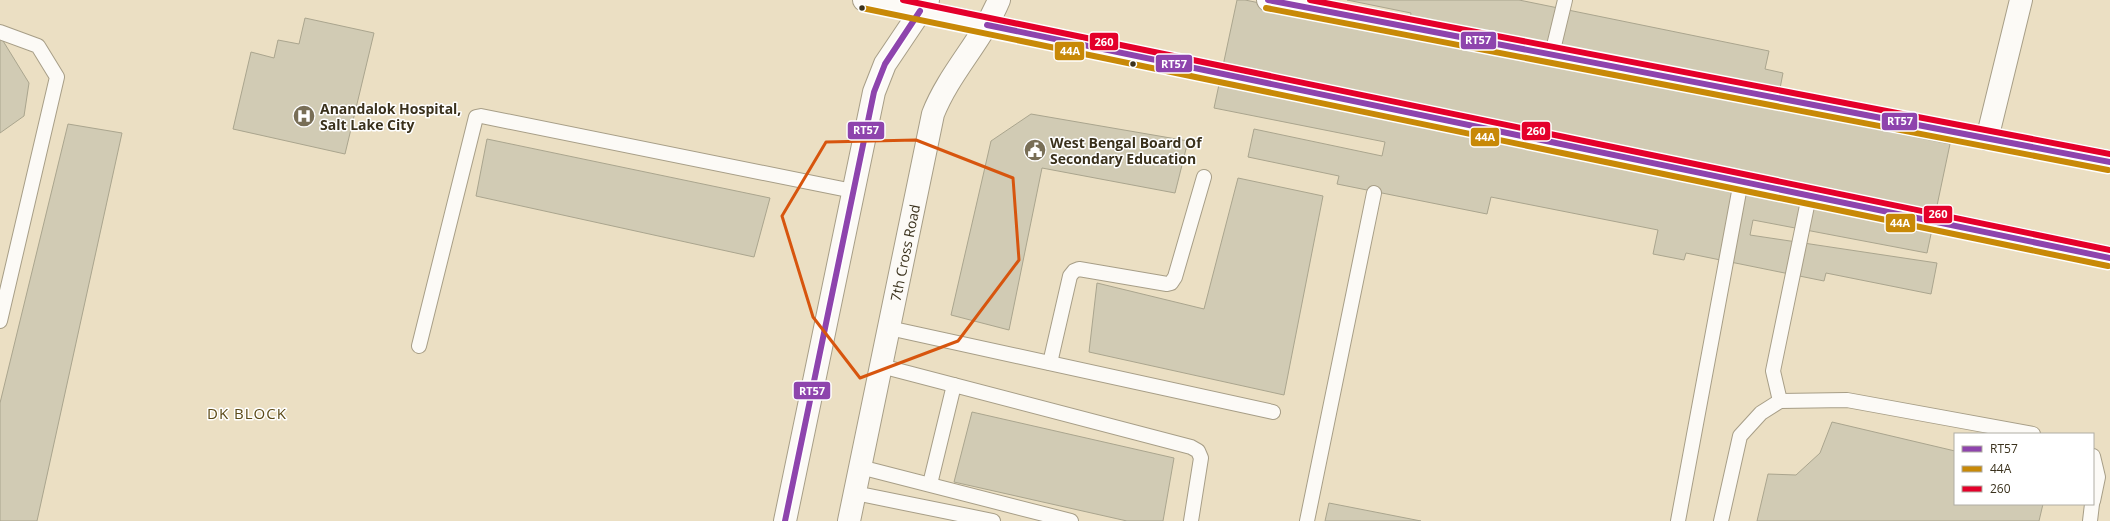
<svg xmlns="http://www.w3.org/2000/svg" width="2110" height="521" font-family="'Open Sans',sans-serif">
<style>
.building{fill:#d1cbb4;stroke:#aaa58e}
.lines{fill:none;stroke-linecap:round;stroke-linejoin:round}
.lane-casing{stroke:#a79e87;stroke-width:16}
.street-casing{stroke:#a79e87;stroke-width:24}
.secondary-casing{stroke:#a79e87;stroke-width:24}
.lane{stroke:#fcfaf6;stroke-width:14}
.street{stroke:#fcfaf6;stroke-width:22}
.secondary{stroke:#fcfaf6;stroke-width:22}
.bus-1-casing{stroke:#fff;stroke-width:9}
.bus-2-casing{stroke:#fff;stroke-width:9}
.bus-3-casing{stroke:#fff;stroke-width:9}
.bus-1{stroke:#8e44ad;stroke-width:6}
.bus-2{stroke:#c88907;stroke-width:6}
.bus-3{stroke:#e4002b;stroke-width:6}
.marked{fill:none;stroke:#d7550e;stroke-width:3;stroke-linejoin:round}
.bus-dot{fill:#3a311c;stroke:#fff;stroke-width:1.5}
.labels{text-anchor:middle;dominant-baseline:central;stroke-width:3;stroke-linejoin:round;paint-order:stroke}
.poi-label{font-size:14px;font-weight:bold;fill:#3a311c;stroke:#fff;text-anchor:start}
.street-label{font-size:14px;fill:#3a311c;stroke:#fff}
.neighbourhood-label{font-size:15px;letter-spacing:1px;fill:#5c4a17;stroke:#fff}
.line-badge{stroke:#fff;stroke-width:1.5}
.badge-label{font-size:11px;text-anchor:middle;font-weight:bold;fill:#fff}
</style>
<rect width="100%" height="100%" fill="#ebdfc3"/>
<!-- building -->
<g class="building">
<path d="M1237,0H1245L1407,33L1411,13L1347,0H1519L1769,51L1765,69L1783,73L1776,109L1950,144L1927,253L1753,220L1750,235L1937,263L1931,294L1826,273L1824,281L1686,253L1684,260L1653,254L1658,230L1491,197L1487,214L1337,184L1339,176L1248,157L1254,129L1382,156L1385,142L1214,108Z"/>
<path d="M305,18L374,33L345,154L233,129L251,52L274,58L278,40L299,44Z"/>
<path d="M0,36L29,83L24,116L0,133Z"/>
<path d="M1031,114L1188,141L1175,193L1042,168L1009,330L951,315L991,141Z"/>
<path d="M68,124L122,133L37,521H0V403Z"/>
<path d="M487,139L770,198L754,257L476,196Z"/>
<path d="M1238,178L1323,196L1284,395L1089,352L1097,283L1204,309Z"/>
<path d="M972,412L1174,458L1163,521H1127L954,482Z"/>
<path d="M1832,422L1955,451V504H2043L2039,521H1757L1768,474L1796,475L1820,453Z"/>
<path d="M1329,503L1421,521H1325Z"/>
</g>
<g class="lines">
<!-- lane casing -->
<g class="lane-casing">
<g id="lane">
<path d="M0,32L38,46L57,77L0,321"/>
<path d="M1552,54L1565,0"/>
<path d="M889,328L1273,412"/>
<path d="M419,346L476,117L481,116L853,191"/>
<path d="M1050,363L1070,276L1074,271L1079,269L1167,284L1171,283L1175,277L1204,177"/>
<path d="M881,366L1191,447L1198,451L1201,458L1191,521"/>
<path d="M1780,401L1773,371L1809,196"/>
<path d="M2093,456L2098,477L2093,501"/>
<path d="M860,467L1071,521"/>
<path d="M930,484L954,385"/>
<path d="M855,493L993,521"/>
<path d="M1307,521L1374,193"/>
<path d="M1678,521L1741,181"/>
<path d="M1721,521L1740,436L1761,413L1780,401L1847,400L2033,434"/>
<path d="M2090,521L2092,504"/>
</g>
</g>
<!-- street casing -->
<g class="street-casing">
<path id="street" d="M1987,139L2021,0"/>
</g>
<!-- secondary casing -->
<g class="secondary-casing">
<g id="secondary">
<path d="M864,0L2110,258"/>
<path d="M1268,0L2110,162"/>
<path d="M785,521L874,92L885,64L928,0"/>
<path id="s1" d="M849,521L933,114C949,73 982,41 999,0"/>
</g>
</g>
<!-- lane -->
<use href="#lane" class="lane"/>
<!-- street -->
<use href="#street" class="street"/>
<!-- secondary -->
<use href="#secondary" class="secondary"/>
<!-- bus-1 casing -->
<g class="bus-1-casing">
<g id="bus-1">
<path d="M1268,0L2110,162"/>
<path d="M987,25L2110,258"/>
<path d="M785,521L874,92L885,64L920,11"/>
</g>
</g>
<!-- bus-2 casing -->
<g class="bus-2-casing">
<g id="bus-2">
<path d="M862,8L2108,266"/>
<path d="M1266,8L2108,170"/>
</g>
</g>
<!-- bus-3 casing -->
<g class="bus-3-casing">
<g id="bus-3">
<path d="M903,0L2110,250"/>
<path d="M1310,0L2110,154"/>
</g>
</g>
<!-- bus-1 -->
<use href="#bus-1" class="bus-1"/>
<!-- bus-2 -->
<use href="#bus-2" class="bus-2"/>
<!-- bus-3 -->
<use href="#bus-3" class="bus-3"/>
</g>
<!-- marked area -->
<path class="marked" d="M916,140L1013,178L1019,260L958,341L860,378L813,317L782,216L826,142Z"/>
<!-- icons -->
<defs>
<g id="hospital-disc" transform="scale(1.15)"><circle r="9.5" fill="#786e56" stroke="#fff"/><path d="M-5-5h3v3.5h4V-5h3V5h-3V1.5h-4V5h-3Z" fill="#fff"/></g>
<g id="civic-disc" transform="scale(1.15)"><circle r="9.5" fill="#786e56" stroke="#fff"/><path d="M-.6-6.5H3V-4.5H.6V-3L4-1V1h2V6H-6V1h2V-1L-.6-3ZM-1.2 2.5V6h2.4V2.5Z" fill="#fff"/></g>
</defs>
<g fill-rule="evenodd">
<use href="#hospital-disc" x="304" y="116"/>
<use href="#civic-disc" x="1035" y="150"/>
</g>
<!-- markers -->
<g class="bus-dot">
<circle cx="862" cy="8" r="3.5"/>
<circle cx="1133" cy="64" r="3.5"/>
</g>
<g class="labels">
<!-- poi labels -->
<g class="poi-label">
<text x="320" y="108">Anandalok Hospital,<tspan x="320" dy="16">Salt Lake City</tspan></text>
<text x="1050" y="142">West Bengal Board Of<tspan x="1050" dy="16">Secondary Education</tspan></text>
</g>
<!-- street labels -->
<g class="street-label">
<text stroke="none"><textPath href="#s1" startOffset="274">7th Cross Road</textPath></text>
</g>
<!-- neighbourhood labels -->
<g class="neighbourhood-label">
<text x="247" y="413">DK BLOCK</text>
</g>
</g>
<g class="line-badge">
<rect x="1460" y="31" width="37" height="19" rx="4" fill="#8e44ad"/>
<rect x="1089" y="32" width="30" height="19" rx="4" fill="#e4002b"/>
<rect x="1054" y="41" width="31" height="20" rx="4" fill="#c88907"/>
<rect x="1155" y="54" width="38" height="19" rx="4" fill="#8e44ad"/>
<rect x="1881" y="112" width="37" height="19" rx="4" fill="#8e44ad"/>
<rect x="847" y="121" width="38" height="19" rx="4" fill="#8e44ad"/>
<rect x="1521" y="121" width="30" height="20" rx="4" fill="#e4002b"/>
<rect x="1470" y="127" width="30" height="20" rx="4" fill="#c88907"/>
<rect x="1923" y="205" width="30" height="19" rx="4" fill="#e4002b"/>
<rect x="1885" y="213" width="31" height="20" rx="4" fill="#c88907"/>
<rect x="793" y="381" width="38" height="19" rx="4" fill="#8e44ad"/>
</g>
<g class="badge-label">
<text x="1478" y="44">RT57</text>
<text x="1104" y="46">260</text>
<text x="1070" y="55">44A</text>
<text x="1174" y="68">RT57</text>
<text x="1900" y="125">RT57</text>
<text x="866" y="134">RT57</text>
<text x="1536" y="135">260</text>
<text x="1485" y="141">44A</text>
<text x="1938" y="218">260</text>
<text x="1900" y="227">44A</text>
<text x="812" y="395">RT57</text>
</g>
<!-- legend -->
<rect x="1954" y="433" width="140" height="72" fill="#ffffff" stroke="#b0ada4"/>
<rect x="1962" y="446" width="20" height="6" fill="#8e44ad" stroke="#b0ada4"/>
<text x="1990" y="453" font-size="12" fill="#3a311c">RT57</text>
<rect x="1962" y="466" width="20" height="6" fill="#c88907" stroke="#b0ada4"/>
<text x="1990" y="473" font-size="12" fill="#3a311c">44A</text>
<rect x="1962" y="486" width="20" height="6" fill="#e4002b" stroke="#b0ada4"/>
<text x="1990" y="493" font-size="12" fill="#3a311c">260</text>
</svg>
